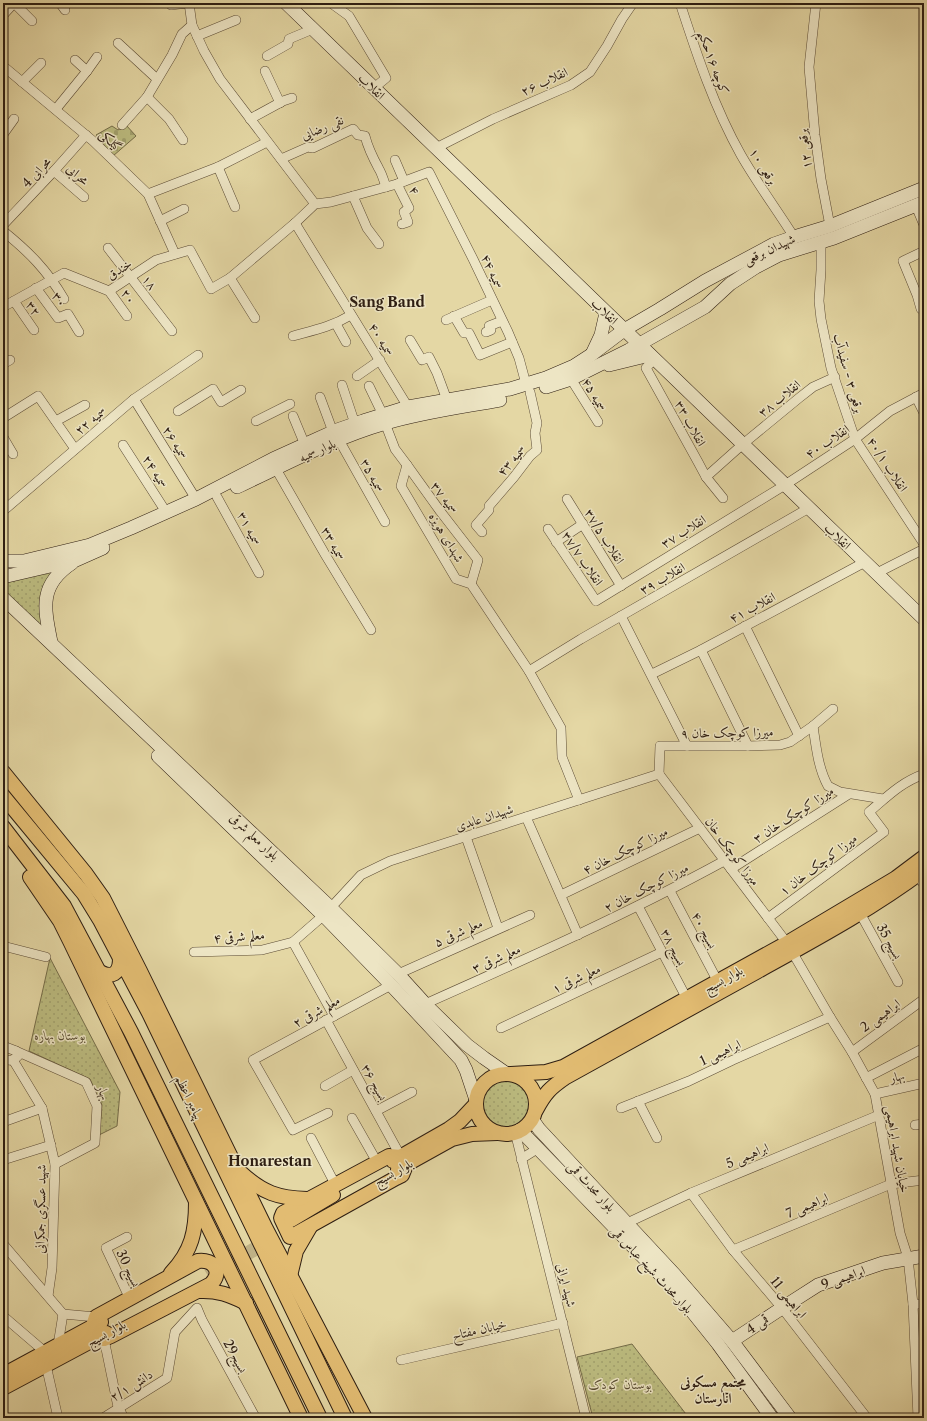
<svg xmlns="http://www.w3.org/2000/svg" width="927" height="1421" font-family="'Libre Caslon Text',Amiri,serif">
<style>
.grass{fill:url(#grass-dots);stroke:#756d49}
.cemetery{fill:url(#cemetery-stones);stroke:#756d49}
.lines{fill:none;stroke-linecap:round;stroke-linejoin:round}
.primary-tunnel{stroke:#c0b287;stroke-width:14;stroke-dasharray:14 7;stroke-linecap:butt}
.street-casing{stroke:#5c4c36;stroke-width:10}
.secondary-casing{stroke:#2e1e12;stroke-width:14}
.primary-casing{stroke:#2e1e12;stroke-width:16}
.street{stroke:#ede5c4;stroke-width:9}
.secondary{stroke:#ede5c4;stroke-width:13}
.primary{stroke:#e2bc72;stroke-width:14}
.labels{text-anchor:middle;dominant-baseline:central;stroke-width:3;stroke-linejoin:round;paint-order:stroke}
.street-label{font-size:13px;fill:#2e1e12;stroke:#ede5c4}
.park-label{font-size:13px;font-style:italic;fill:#594d33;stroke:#ede5c4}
.neighbourhood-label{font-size:14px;font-weight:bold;fill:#2e1e12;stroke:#ede5c4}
</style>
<defs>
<pattern id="grass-dots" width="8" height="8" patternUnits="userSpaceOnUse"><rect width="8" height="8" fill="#bcbc80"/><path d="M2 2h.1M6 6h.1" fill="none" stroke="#a2a16e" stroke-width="1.8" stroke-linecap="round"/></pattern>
<pattern id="cemetery-stones" width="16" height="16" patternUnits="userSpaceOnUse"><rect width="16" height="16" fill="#bcbc80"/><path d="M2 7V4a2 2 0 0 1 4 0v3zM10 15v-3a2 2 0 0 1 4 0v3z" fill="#a2a16e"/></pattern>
</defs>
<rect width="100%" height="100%" fill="#e4d7a4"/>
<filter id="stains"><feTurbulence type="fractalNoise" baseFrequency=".005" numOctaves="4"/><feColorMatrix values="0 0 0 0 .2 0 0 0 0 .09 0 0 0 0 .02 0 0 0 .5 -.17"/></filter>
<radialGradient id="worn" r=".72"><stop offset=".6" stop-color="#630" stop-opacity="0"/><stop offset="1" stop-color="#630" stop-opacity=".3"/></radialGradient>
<!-- grass -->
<g class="grass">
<path d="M76,560L50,586L51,642L3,597V577Z"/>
<path d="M50,958L120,1092L117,1126L99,1135L102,1105L90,1079L29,1051Z"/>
<circle cx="506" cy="1104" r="25"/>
<path d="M632,1344L689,1418H593L577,1357Z"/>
</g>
<!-- cemetery -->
<path class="cemetery" d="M126,125L136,136L113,156L96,135L112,126L118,130Z"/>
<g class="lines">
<!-- primary-tunnel -->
<path class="primary-tunnel" d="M208,1276L295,1226"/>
<!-- street casing -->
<g class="street-casing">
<g id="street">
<path d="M14,3L32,21"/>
<path d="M60,3L65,10"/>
<path d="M189,3L192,25L204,51L220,79L315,204"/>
<path d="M331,3L349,16L386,78L374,88"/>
<path d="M680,3C697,55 714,107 741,155C757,183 777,210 794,237"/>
<path d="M816,3L809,67L815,135L821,179L830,226"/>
<path d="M171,5L188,3"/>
<path d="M3,15L14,3"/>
<path d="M197,36L236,20"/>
<path d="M118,43L157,79"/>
<path d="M267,56L288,44L289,39L313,29"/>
<path d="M75,60L87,71"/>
<path d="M3,66L93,141L148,194L175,254"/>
<path d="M265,71L280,103"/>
<path d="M22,82L41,63"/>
<path d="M147,97L169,119L183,140"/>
<path d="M56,109L87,71L97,57"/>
<path d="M250,119L283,101L292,98"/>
<path d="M122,125L147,97L172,55L182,34L192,25"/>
<path d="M3,132L4,133L14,119"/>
<path d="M436,148L493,119L571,85L590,72L607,46L622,19L633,3"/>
<path d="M281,159L308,147L313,148L353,129L358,135L365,136C368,148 373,158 379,169C382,174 384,181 386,187"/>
<path d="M395,160L404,181"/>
<path d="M218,167L235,207"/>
<path d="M54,171L84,197"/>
<path d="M397,184L409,208L404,212L408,222L402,224"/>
<path d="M148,194L218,167L267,142"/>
<path d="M353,196L367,228L379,244"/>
<path d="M916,206L924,225"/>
<path d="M160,221L184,209"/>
<path d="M295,223L408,407"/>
<path d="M3,225L54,171L86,135"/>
<path d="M3,231C29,252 47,270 64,299"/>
<path d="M821,243V270L819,301L821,319L831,368L855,439L924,544"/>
<path d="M108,248L172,331"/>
<path d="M230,278L295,223L315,204L331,202L397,184L429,172L473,259L508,332L519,358L526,384"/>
<path d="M36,288L58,318L68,314L79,332"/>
<path d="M109,291L127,316"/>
<path d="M14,301L34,330"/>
<path d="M3,307L64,273L109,291L156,260L190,250L211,289L230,278L255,318"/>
<path d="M921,309L917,295L903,261L924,251"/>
<path d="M454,316L464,333H469L480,355L512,342"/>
<path d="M446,320L492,300"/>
<path d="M336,324L346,342"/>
<path d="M486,332L491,330L489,326L502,321"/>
<path d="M293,336C315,330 331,327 351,315"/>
<path d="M410,340L422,360L429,357L437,373L447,400"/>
<path d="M654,359L646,368L698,462L706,477L723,498"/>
<path d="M3,364L10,360"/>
<path d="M357,376L380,360"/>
<path d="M571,379L598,422"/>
<path d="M342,385L355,424"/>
<path d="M369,386L383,415"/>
<path d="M320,397L333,432"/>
<path d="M916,397L924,413"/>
<path d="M134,399L196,499"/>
<path d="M178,411L213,389L221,402L241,390"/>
<path d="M293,416L305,445"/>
<path d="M3,418L38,396L75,449"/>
<path d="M56,421L85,405"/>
<path d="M256,421L290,404"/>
<path d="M385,423L395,449L407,465L440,511L478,560L471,584"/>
<path d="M3,437L13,454"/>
<path d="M339,440L385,522"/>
<path d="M123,445L166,512"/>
<path d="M407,465L401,486L456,579L471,584L529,671L561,728L562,757L579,800"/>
<path d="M276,469L326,556L371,630"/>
<path d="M706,477L743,444L799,398L813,387L835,377"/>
<path d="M217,497L259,573"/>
<path d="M567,499L621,586"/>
<path d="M3,511L134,399L198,355"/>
<path d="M548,529L596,601L785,485L855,439L890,411L924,393"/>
<path d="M482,532L476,525L489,510V506L495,499L514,477L530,456L537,450L535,433L537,423L530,392"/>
<path d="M556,542L583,524"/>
<path d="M877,573L924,549"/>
<path d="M621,616L687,746"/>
<path d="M745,626L799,736"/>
<path d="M701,650L748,746"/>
<path d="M529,671L581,639L809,508"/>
<path d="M652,674L701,650L865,562"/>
<path d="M813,726C816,746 818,768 828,786L840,792L883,799"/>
<path d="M659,774L787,943L830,1017L852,1052L875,1094L900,1233L908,1258L913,1304L918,1418"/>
<path d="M659,774L660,746H748L780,745L790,742L813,726L833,709"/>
<path d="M526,817L578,935"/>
<path d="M466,837L498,928"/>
<path d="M731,869L849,794"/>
<path d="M918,875L924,885"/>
<path d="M670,891L718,982"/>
<path d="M561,895L700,828"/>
<path d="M638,906L687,999"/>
<path d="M860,913L898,982"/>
<path d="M768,918L884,832L869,812C888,796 900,783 924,774"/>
<path d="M293,942L334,1016"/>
<path d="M3,946L46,957"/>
<path d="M194,952L262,950L293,942L324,915L361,875L390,861L659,774"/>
<path d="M398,974L530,915"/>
<path d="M425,1004C526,959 627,914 724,861"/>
<path d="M326,1020L401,1157"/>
<path d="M501,1028L662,952"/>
<path d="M3,1046L16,1051L18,1056C13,1061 9,1061 3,1059"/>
<path d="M16,1051L86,1082L97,1106L95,1143L55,1164"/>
<path d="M852,1052L924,999"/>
<path d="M13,1060L42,1108L55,1164L52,1268L48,1296"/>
<path d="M866,1078L924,1048"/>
<path d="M325,1086L353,1070"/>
<path d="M875,1094L924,1083"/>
<path d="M638,1101L657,1138"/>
<path d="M621,1108L689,1081L733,1060L830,1017"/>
<path d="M376,1111L412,1092"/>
<path d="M328,1113L293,1130L253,1060L391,985"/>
<path d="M352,1118L377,1162"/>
<path d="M3,1122L42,1108"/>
<path d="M915,1125L924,1124"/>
<path d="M515,1132L586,1418"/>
<path d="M311,1138L335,1184"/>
<path d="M521,1159L537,1149"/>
<path d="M3,1160L51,1145"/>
<path d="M691,1193L733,1250L782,1308L867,1418"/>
<path d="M627,1223L691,1193L879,1115"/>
<path d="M127,1237L106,1248L130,1299"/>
<path d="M3,1244L63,1314"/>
<path d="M733,1250L891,1184L924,1180"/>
<path d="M913,1304H924"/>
<path d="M63,1314L96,1317"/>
<path d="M3,1316L45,1352"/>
<path d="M104,1339L118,1407L124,1418"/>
<path d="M58,1345L63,1314"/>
<path d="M401,1360L563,1323"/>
<path d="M46,1365L58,1418"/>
<path d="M103,1418L167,1378L175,1332L197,1308L202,1320L254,1415"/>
</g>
</g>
<!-- secondary casing -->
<g class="secondary-casing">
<g id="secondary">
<path d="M286,3L924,619"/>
<path d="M593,352L601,335L606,313"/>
<path d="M609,365L650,355"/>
<path d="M546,387L571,379L629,350L705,307L730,284L756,267L779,255L834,238L924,202"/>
<path d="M237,487C286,464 334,438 386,423C423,412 462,407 500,400"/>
<path d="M3,561H24L90,545L131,528L196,499L273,459L315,440L337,430L363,421L408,407L510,389L546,378L574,366L591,355L624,330L660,309L705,281L774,244L794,237L830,226L924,188"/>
<path d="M3,577L76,560L103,548"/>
<path d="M3,598L330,907L398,974L428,1007L467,1045L484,1058L507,1074"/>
<path d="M51,642C44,607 39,585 72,563"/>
<path d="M158,756L327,919L391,985L461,1060L466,1070L476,1100"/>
<path d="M532,1119L539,1129L675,1275L732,1341L790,1418"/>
<path d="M520,1130L674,1289L718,1344L772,1418"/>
<path d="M732,1341L782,1308L818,1285L883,1263L924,1256"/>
</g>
</g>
<!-- primary casing -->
<g class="primary-casing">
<g id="primary">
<path d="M3,772L86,874L103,898L140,971L266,1229L365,1418"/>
<path d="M3,796L84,894L100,920L149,1013L345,1418"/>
<path d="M3,827L64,906L131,1032L320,1418"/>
<path d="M30,877L60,921L70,941L301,1418"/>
<path d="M98,971C112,979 120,974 120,958"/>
<circle cx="506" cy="1104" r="30"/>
<path d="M511,1074L546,1072L563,1067L787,943L896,878L924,857"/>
<path d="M536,1110C545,1093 550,1088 566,1077C630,1042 694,1007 758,971C814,940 872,909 924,870"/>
<path d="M401,1157L389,1156L283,1213L281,1218L290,1237L396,1178L402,1175L406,1165"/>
<path d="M393,1161L449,1129L460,1121L476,1104"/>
<path d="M398,1169L452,1139L472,1134L497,1133"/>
<path d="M241,1173C263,1193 278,1198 307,1199"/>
<path d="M291,1220L333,1195"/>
<path d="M171,1273C192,1251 196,1231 196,1202"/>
<path d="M290,1276L296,1251L310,1227"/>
<path d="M199,1291C217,1290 230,1295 246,1303"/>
<path d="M93,1326L96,1317L198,1261C214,1259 223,1272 211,1284L111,1336L104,1339L98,1337"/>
<path d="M3,1375L101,1322"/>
<path d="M3,1388L106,1333"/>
</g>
</g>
<!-- street -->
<use href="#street" class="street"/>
<!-- secondary -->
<use href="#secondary" class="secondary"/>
<!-- primary -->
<use href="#primary" class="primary"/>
</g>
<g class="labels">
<!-- street labels -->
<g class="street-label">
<text transform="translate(714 62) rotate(70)">کوچه ۱۶حکیم</text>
<text transform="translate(544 81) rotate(-25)">انقلاب ۲۶</text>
<text transform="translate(372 86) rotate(44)">انقلاب</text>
<text transform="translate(322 127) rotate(-22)">نقی رضایی</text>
<text transform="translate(111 140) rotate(44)">گیلکی</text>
<text transform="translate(804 149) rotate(-97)">برقعی ۱۲</text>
<text transform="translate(764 166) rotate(58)">برقعی ۱۰</text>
<text transform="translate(36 172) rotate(-47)">محرابی 4</text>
<text transform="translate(78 174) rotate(41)">محرابی</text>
<text transform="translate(415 190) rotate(64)">۴</text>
<text transform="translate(769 249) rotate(-25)">شهیدان برقعی</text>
<text transform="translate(119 269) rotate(-33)">خندق</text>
<text transform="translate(493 271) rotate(65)">سمیه ۴۴</text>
<text transform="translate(150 282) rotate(53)">۱۸</text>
<text transform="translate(129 296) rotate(54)">۲۰</text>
<text transform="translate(60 299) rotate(54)">۳۰</text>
<text transform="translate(34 308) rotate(56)">۳۲</text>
<text transform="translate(605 311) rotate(44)">انقلاب</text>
<text transform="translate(382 339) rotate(58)">سمیه ۴۰</text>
<text transform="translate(849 373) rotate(74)">برقعی ۳ - سفیدآب</text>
<text transform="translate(595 394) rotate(59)">سمیه ۴۵</text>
<text transform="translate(779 398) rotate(-39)">انقلاب ۳۸</text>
<text transform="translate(90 420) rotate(-40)">سمیه ۲۲</text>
<text transform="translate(691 423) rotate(61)">انقلاب ۳۳</text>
<text transform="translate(827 441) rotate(-34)">انقلاب ۴۰</text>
<text transform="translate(176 442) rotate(58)">سمیه ۲۶</text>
<text transform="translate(317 450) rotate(-24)">بلوار سمیه</text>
<text transform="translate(511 460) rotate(-50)">سمیه ۴۳</text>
<text transform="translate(888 464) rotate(57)">انقلاب ۴۰/۱</text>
<text transform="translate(156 471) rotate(58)">سمیه ۲۴</text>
<text transform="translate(373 475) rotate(61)">سمیه ۳۵</text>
<text transform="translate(445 497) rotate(53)">سمیه ۳۷</text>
<text transform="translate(250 528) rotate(61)">سمیه ۳۱</text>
<text transform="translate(683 531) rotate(-32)">انقلاب ۳۷</text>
<text transform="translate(605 536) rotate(58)">انقلاب ۳۷/۵</text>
<text transform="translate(838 536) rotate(44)">انقلاب</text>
<text transform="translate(447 537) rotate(59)">شهدای هویزه</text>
<text transform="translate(334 543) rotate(60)">سمیه ۳۳</text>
<text transform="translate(583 558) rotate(56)">انقلاب ۳۷/۷</text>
<text transform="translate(662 578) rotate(-30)">انقلاب ۳۹</text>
<text transform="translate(752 607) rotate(-28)">انقلاب ۴۱</text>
<text transform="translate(727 732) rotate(-1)">میرزا کوچک خان ۹</text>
<text transform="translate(793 814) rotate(-33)">میرزا کوچک خان ۳</text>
<text transform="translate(484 817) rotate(-18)">شهیدان عابدی</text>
<text transform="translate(255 836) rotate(43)">بلوار معلم شرقی</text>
<text transform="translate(625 850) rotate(-26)">میرزا کوچک خان ۴</text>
<text transform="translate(733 851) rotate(53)">میرزا کوچک خان</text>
<text transform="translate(818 864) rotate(-37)">میرزا کوچک خان ۱</text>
<text transform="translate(646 887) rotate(-27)">میرزا کوچک خان ۲</text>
<text transform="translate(705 930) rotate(63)">بسیج ۴۰</text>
<text transform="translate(458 932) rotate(-24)">معلم شرقی ۵</text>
<text transform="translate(239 936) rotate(-4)">معلم شرقی ۴</text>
<text transform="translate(890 941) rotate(61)">بسیج 35</text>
<text transform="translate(674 947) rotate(63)">بسیج ۳۸</text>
<text transform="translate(496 958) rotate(-24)">معلم شرقی ۳</text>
<text transform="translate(576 978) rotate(-25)">معلم شرقی ۱</text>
<text transform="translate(723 979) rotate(-29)">بلوار بسیج</text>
<text transform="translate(316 1011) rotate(-29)">معلم شرقی ۲</text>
<text transform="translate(880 1015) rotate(-36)">ابراهیمی 2</text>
<text transform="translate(720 1052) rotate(-25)">ابراهیمی 1</text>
<text transform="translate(897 1076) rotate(-13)">بهار</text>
<text transform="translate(375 1082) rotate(61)">بسیج ۳۶</text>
<text transform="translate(104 1092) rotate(69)">بهار</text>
<text transform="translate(190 1097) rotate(64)">پیامبر اعظم</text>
<text transform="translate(898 1149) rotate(80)">خیابان شهید ابراهیمی</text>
<text transform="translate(747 1155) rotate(-23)">ابراهیمی 5</text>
<text transform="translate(393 1172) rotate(-29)">بلوار بسیج</text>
<text transform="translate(592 1186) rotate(47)">بلوار محدث قمی</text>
<text transform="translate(807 1205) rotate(-23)">ابراهیمی 7</text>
<text transform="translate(40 1209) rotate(-89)">شهید عسگری جمکرانی</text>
<text transform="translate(129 1268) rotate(65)">بسیج 30</text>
<text transform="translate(652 1269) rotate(47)">بلوار محدث شیخ عباس قمی</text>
<text transform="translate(843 1277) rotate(-20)">ابراهیمی 9</text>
<text transform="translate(567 1285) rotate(76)">شهید ایرانی</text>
<text transform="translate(789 1297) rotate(51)">ابراهیمی 11</text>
<text transform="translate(757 1324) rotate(-34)">قمی 4</text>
<text transform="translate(479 1329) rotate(-13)">خیابان مفتاح</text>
<text transform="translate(106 1333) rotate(-29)">بلوار بسیج</text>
<text transform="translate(236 1356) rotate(61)">بسیج29</text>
<text transform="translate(131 1385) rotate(-32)">دانش ۲/۱</text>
</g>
<!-- park labels -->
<g class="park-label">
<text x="60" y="1035">بوستان بهاره</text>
<text x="620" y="1384">بوستان کودک</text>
</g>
<!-- neighbourhood labels -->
<g class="neighbourhood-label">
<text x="387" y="302">Sang Band</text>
<text x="270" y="1161">Honarestan</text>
<text x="713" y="1382">مجتمع مسکونی<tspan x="713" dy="16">انارستان</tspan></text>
</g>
</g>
<!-- margin -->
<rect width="927" height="1421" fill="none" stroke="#e4d7a4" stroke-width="16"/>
<rect x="4" y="4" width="919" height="1413" fill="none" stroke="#2e1e12" stroke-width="2"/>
<rect x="8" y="8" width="911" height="1405" fill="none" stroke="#2e1e12"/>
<rect width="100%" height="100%" filter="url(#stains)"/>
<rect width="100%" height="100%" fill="url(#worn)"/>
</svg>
